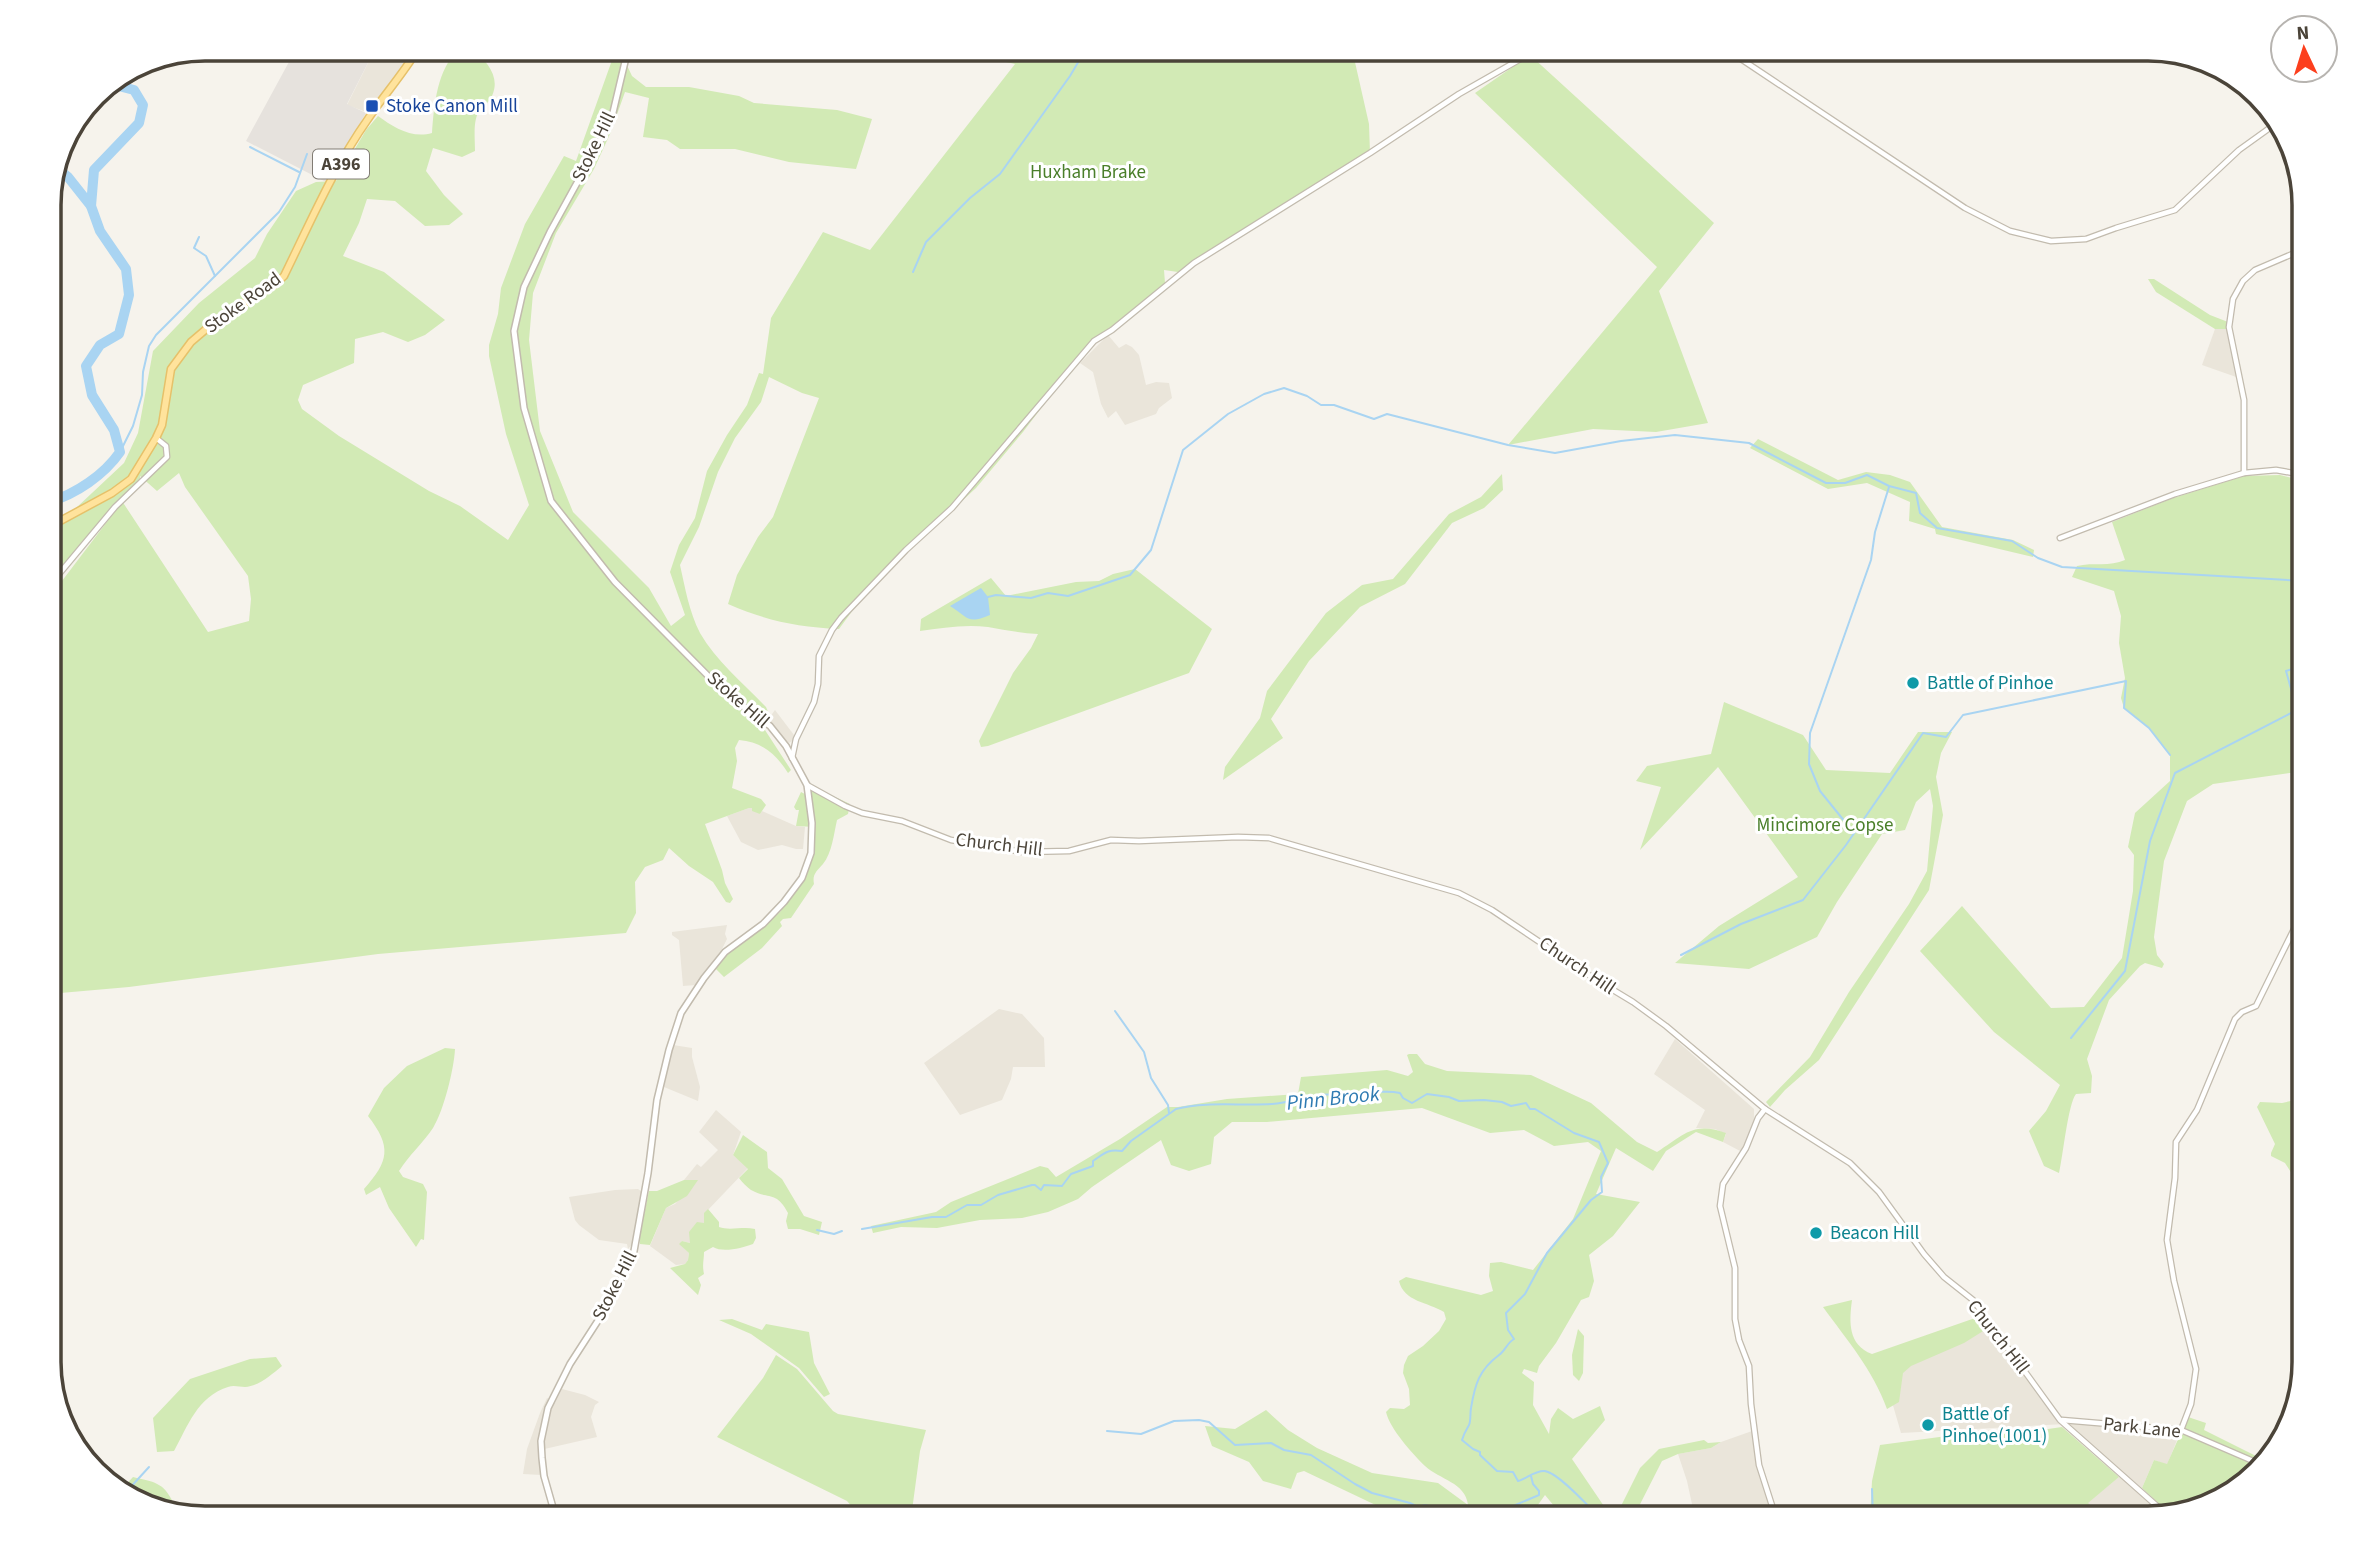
<svg xmlns="http://www.w3.org/2000/svg" width="2353" height="1567" font-family="'Source Sans 3',sans-serif">
<style>
.residential{fill:#eae5da}
.industrial{fill:#e6e2dd}
.green{fill:#d2eab5;fill-rule:evenodd}
.water{fill:#a9d4f2}
.lines{fill:none;stroke-linecap:round;stroke-linejoin:round}
.stream{stroke:#a9d4f2;stroke-width:2}
.river{stroke:#a9d4f2;stroke-width:10}
.minor-casing{stroke:#c2bbae;stroke-width:7}
.tertiary-casing{stroke:#c2bbae;stroke-width:8}
.primary-casing{stroke:#e6c16a;stroke-width:9}
.minor{stroke:#fff;stroke-width:4.5}
.tertiary{stroke:#fff;stroke-width:5}
.primary{stroke:#ffe39c;stroke-width:6}
.transit-dot{fill:#1a4fb4;stroke:#fff;stroke-width:2.5}
.culture-dot{fill:#0f9aa8;stroke:#fff;stroke-width:2.5}
.labels{text-anchor:middle;dominant-baseline:central;stroke-width:6;stroke-linejoin:round;paint-order:stroke}
.shield{fill:#fff;stroke:#817c74;stroke-width:2}
.shield-label{font-size:18px;font-weight:bold;fill:#4b4439}
.transit-label{font-size:19px;fill:#164399;stroke:#fff;text-anchor:start}
.street-label{font-size:19px;fill:#4b4439;stroke:#fff}
.park-label{font-size:19px;fill:#4a7f2a;stroke:#fff}
.culture-label{font-size:19px;fill:#0d838f;stroke:#fff;text-anchor:start}
.water-label{font-size:21px;font-style:italic;fill:#2e7ab2;stroke:#fff}
.rim{fill:none;stroke:#4b4439;stroke-width:3.5}
</style>
<rect width="100%" height="100%" fill="#f6f3ec"/>
<!-- residential -->
<g class="residential">
<path d="M375,49H415L402,71L369,113L347,105Z"/>
<path d="M2215,329H2229L2239,378L2202,365Z"/>
<path d="M1108,335L1119,348L1126,344L1132,347L1139,355L1146,385L1156,382L1169,383L1172,398L1159,408L1156,414L1125,425L1116,411L1108,418L1101,404L1093,372L1080,363Z"/>
<path d="M775,710L794,735V740L789,743L767,721Z"/>
<path d="M749,808H753L760,814L762,811L796,826L805,827L803,849H796L782,845L758,850L741,842L727,816Z"/>
<path d="M727,925L725,934L727,939L721,951L696,985L683,986L679,940L672,935V932Z"/>
<path d="M999,1009L1022,1014L1044,1038L1045,1067H1013L1011,1079L1002,1100L960,1115L924,1063Z"/>
<path d="M1675,1039L1754,1109V1121L1742,1152L1723,1142L1726,1134L1715,1129L1696,1128L1705,1110L1654,1074Z"/>
<path d="M673,1045L692,1048V1057L700,1087L698,1101L664,1087Z"/>
<path d="M716,1110L741,1132L733,1155L748,1168L705,1213L704,1223L690,1243L682,1241L680,1244L689,1253L688,1260L685,1264L676,1265L650,1246L666,1208L675,1204L697,1180H684L697,1164L701,1167L718,1150L699,1132Z"/>
<path d="M638,1189L642,1192L634,1242L628,1249L627,1244L599,1240L579,1225L575,1220L569,1197L615,1190Z"/>
<path d="M1984,1321L2057,1415L2066,1422L2178,1431L2179,1435L2167,1465L2154,1460L2142,1488L2098,1452L2072,1426L2065,1424L1901,1433L1883,1371Z"/>
<path d="M562,1389L585,1395L599,1402L595,1405L591,1417L597,1437L540,1450L541,1475L523,1474L527,1449L540,1413L547,1398L555,1403Z"/>
<path d="M1752,1431L1757,1468L1774,1518H1695L1687,1481L1678,1454L1711,1448L1721,1442Z"/>
<path d="M2119,1477L2129,1482L2156,1508L2140,1518H2104L2087,1503Z"/>
</g>
<!-- industrial -->
<path class="industrial" d="M296,49H375L347,104L366,113L326,182L246,141Z"/>
<!-- green -->
<g class="green">
<path d="M459,49H474C486,62 501,76 492,96C490,103 481,106 478,113C473,123 475,139 475,151L462,157L433,148L426,171L444,195L463,214L449,225L425,226L395,201L367,199L359,223L343,256L384,272L445,320L425,335L408,342L383,332L355,339L354,363L303,385L298,400L302,409L339,436L429,491L460,506L508,540L529,505L506,434L489,356V345L498,314L501,288L525,224L564,156L576,161L611,63L613,49H626L623,57L632,76L646,87H689L739,96L754,103L837,110L872,119L856,169L789,162L735,149H680L667,140L643,137L649,98L625,92L610,134L594,169L556,233L533,293L529,340L540,431L573,512L649,588L671,626L685,615L670,572L679,545L695,518L707,471L727,435L747,405L759,373L763,374L771,318L823,232L870,250L1015,64L948,49H1352L1369,124L1370,153L1178,272L1164,270L1165,283L1096,343L1058,386L1023,432L976,488L872,584L839,629C797,627 767,621 728,604L737,575L758,537L773,517L819,398L802,393L769,377L761,402L735,438L718,472L699,527L680,565C685,587 689,612 700,633C716,661 744,684 766,707L769,714L763,727L791,770L788,773C776,754 762,742 739,740L735,748L737,761L732,788L761,799L766,805L760,814L752,811V808H749L705,824L722,870L725,883L733,899L730,903L726,902L713,882L689,866L669,848L663,860L645,867L635,882L636,913L626,933L378,954L129,987L49,994V598L122,502L49,585V528L60,523L124,463L138,433L153,351L199,303L255,258L267,234L296,191L316,182L336,181L366,130L378,116C393,127 412,139 432,133C434,105 437,69 459,49ZM179,473L185,487L248,576L251,599L249,621L208,632L122,501L140,484V476L157,491Z"/>
<path d="M1530,55L1714,223L1659,291L1708,423L1656,432L1593,429L1508,445L1657,267L1475,93Z"/>
<path d="M2148,279H2154L2210,315L2228,322L2229,329H2215L2156,292Z"/>
<path d="M1758,439L1838,480L1866,472L1890,475L1910,482L1942,527L2013,540L2034,550L2033,557L1936,534L1935,529L1909,521L1910,502L1867,483L1828,489L1750,448Z"/>
<path d="M1502,474L1503,490L1484,508L1452,523L1405,584L1360,607L1309,661L1271,719L1283,738L1223,780L1225,767L1260,718L1267,691L1326,613L1362,585L1393,579L1449,514L1481,497Z"/>
<path d="M2280,475L2304,481V771L2213,784L2187,801L2164,861L2154,937L2157,955L2164,964L2162,968L2145,963L2140,966L2109,1000L2087,1059L2092,1076L2091,1093L2076,1094C2068,1104 2063,1156 2059,1173L2044,1166L2029,1131L2046,1111L2060,1085L1994,1032L1920,951L1962,906L2051,1008L2084,1007L2122,958L2133,891L2134,855L2128,847L2135,813L2170,781V755L2149,728L2124,708L2121,698L2125,678L2119,643L2121,616L2114,591L2072,577L2077,566C2093,562 2110,567 2125,560L2112,522L2173,498L2244,476Z"/>
<path d="M1135,569L1212,629L1189,673L988,746L981,747L979,741L1013,673L1031,648L1038,634C1021,633 1005,630 988,627C965,624 942,628 920,631L921,619L991,578L1006,596L1076,582L1099,581L1113,574Z"/>
<path d="M1724,702L1803,735L1826,770L1890,773L1918,732H1952L1941,753L1936,777L1943,815L1929,890L1819,1060L1785,1090L1770,1107L1766,1102L1810,1057L1849,992L1909,904L1927,871L1933,806L1930,789L1916,802L1905,830L1882,834L1837,902L1817,937L1749,969L1675,963L1719,926L1798,877L1718,767L1640,850L1661,787L1636,781L1647,766L1711,754Z"/>
<path d="M812,786L850,804L848,814L837,820C834,833 832,853 823,864C817,871 812,874 814,884L791,918L783,919L780,922L782,926L762,948L724,977L715,968L728,951L763,927L780,912L807,874L814,853L815,827L796,826L799,810H796L794,807L801,792L807,795Z"/>
<path d="M445,1048L455,1049C454,1069 444,1110 433,1128C423,1143 409,1155 399,1171L403,1177L423,1184L427,1192L424,1240L421,1239L416,1247L389,1208L380,1187L366,1195L364,1189C389,1161 392,1147 368,1116L384,1088L407,1066Z"/>
<path d="M1409,1054H1417L1425,1064L1447,1071L1531,1075L1591,1103L1637,1142L1657,1152C1684,1135 1693,1121 1726,1133L1723,1142L1696,1132L1666,1151L1653,1171L1616,1148L1596,1194L1640,1202L1613,1236L1589,1255L1594,1281L1589,1297L1581,1300L1556,1343L1539,1366L1537,1373L1524,1369L1522,1373L1534,1382L1533,1405L1549,1434L1551,1419L1558,1408L1573,1419L1600,1406L1605,1420L1572,1459L1612,1518H1564L1545,1495L1535,1509L1518,1518H1409L1384,1509L1304,1471L1297,1473L1291,1489L1263,1481L1249,1462L1212,1446L1205,1426L1235,1429L1266,1410L1288,1430L1317,1448L1372,1473L1438,1483L1468,1505C1465,1482 1440,1480 1425,1466C1412,1453 1390,1429 1386,1412L1390,1408L1404,1409L1410,1405L1409,1389L1403,1373L1404,1365L1408,1356L1423,1346L1439,1331L1446,1319L1444,1312C1428,1302 1404,1302 1399,1281L1406,1277L1481,1295L1493,1291L1489,1276L1490,1263L1501,1262L1533,1270L1573,1219L1601,1151L1588,1142L1554,1146L1524,1130L1490,1133L1422,1108L1267,1122H1232L1214,1137L1211,1164L1189,1171L1171,1165L1161,1140L1092,1187L1078,1199L1048,1212L1022,1218L980,1220L937,1228L901,1227L873,1233L871,1226L936,1212L951,1202L1040,1166L1048,1168L1056,1177L1120,1139L1167,1107H1178L1227,1099L1298,1094L1301,1077L1387,1070L1408,1076L1413,1072L1407,1055Z"/>
<path d="M2304,1098V1193L2285,1163L2271,1156V1153L2275,1144L2257,1107L2260,1102L2282,1103Z"/>
<path d="M743,1135L767,1152L768,1168L782,1179L804,1216L822,1222L819,1235L800,1229H788L786,1221L788,1213C776,1190 769,1200 751,1190C747,1187 742,1182 739,1178L748,1169L733,1155Z"/>
<path d="M684,1180H698L687,1196L666,1208L650,1245L640,1244L639,1238L649,1191H657Z"/>
<path d="M708,1209L719,1222V1227C730,1231 743,1226 755,1229L756,1238L753,1244C742,1248 723,1253 713,1247L704,1252C704,1260 702,1265 704,1274L698,1278L701,1285L698,1295L670,1268L685,1264L688,1260L689,1253L679,1244L682,1241L690,1243L689,1232L697,1222L704,1223V1213Z"/>
<path d="M1852,1300C1849,1322 1848,1345 1872,1354L1978,1317L1988,1328L1964,1343L1911,1366L1903,1373L1899,1402L1887,1409C1873,1370 1847,1340 1823,1307Z"/>
<path d="M732,1319L762,1330L766,1324L809,1332L814,1363L830,1394L824,1397L799,1368L751,1334L719,1320Z"/>
<path d="M1578,1329L1584,1336L1583,1373L1579,1381L1573,1375L1572,1355Z"/>
<path d="M776,1355L797,1369L833,1411L838,1414L926,1430L920,1451L911,1518H887L877,1511L854,1509L847,1501L717,1437L763,1378Z"/>
<path d="M276,1357L282,1366C271,1375 259,1386 245,1387C239,1387 234,1385 228,1387C197,1397 188,1426 174,1451L157,1452L153,1418L190,1379L250,1359Z"/>
<path d="M2188,1417L2206,1423L2204,1430L2264,1460L2217,1502L2169,1513L2142,1488L2154,1460L2167,1464Z"/>
<path d="M2062,1427L2119,1477L2088,1503L2100,1514L2098,1518H1870L1872,1481L1880,1445L1984,1431L2041,1430Z"/>
<path d="M1704,1440L1708,1443L1721,1442L1711,1448L1678,1454L1662,1461L1633,1518H1615L1640,1468L1659,1449Z"/>
<path d="M133,1477C154,1482 163,1482 173,1502L171,1507L119,1492Z"/>
</g>
<!-- water -->
<path class="water" d="M981,588L988,597L990,615C967,625 968,617 950,606Z"/>
<g class="lines">
<!-- stream -->
<g class="stream">
<path d="M250,147L299,172"/>
<path d="M199,237L194,248L206,256L215,276"/>
<path d="M913,272L926,242L970,198L1000,174L1070,76L1086,49"/>
<path d="M120,452L133,426L142,395L143,372L149,346L156,335L279,212L295,187L307,154"/>
<path d="M988,597L996,595L1031,598L1048,593L1068,596L1130,575L1151,550L1183,450L1228,414L1264,394L1284,388L1307,396L1321,405H1334L1374,419L1387,414L1508,445L1555,453L1621,441L1675,435L1749,443L1826,483H1845L1867,475L1889,486L1916,493L1920,513L1937,528L2012,541L2038,558L2062,567L2304,581"/>
<path d="M1854,833L1820,791L1809,764L1810,733L1871,560L1875,532L1889,487"/>
<path d="M1681,955L1741,924L1803,900L1846,845L1923,733L1946,737L1963,715L2126,681L2124,708L2149,728L2170,755"/>
<path d="M1115,1011L1144,1052L1151,1078L1168,1105L1169,1113"/>
<path d="M2071,1038L2125,971L2150,841L2175,773L2297,710L2286,671L2304,665"/>
<path d="M862,1229L932,1217H946L967,1205H981L998,1195L1032,1185H1035L1041,1190L1044,1185L1062,1186L1071,1174L1093,1166V1161C1105,1153 1107,1149 1122,1151L1131,1141L1176,1109C1207,1101 1240,1106 1272,1104C1288,1103 1304,1097 1320,1095C1329,1093 1338,1096 1347,1096C1365,1095 1382,1089 1400,1093L1403,1098L1412,1103L1427,1094L1449,1097L1459,1101L1484,1100L1502,1102L1511,1106L1526,1103L1530,1109H1535L1574,1133L1599,1142L1608,1163L1601,1177L1602,1192L1591,1200L1547,1253L1525,1294L1506,1313L1508,1330L1514,1339C1507,1343 1505,1351 1499,1355C1479,1370 1475,1384 1471,1408C1470,1413 1471,1421 1469,1425C1466,1430 1464,1433 1462,1440L1473,1449L1480,1452V1455L1497,1471L1513,1472L1518,1481C1526,1479 1534,1471 1544,1471C1557,1471 1590,1508 1600,1518"/>
<path d="M817,1230L834,1234L842,1231"/>
<path d="M1107,1431L1141,1434L1174,1421L1199,1420L1209,1422L1235,1445L1271,1443L1284,1450L1311,1455L1355,1484L1372,1493L1410,1503L1418,1507L1425,1505L1468,1517L1477,1516L1501,1511L1539,1495V1491L1533,1484L1531,1476"/>
<path d="M1872,1489L1873,1518"/>
<path d="M128,1490L149,1467"/>
</g>
<!-- river -->
<g class="river">
<path d="M91,206L94,170L139,123L143,105L134,90L111,84"/>
<path d="M49,502C76,494 104,475 120,452L114,430L92,395L86,366L100,345L119,334L129,295L126,269L100,231L91,206L68,177L56,168"/>
</g>
<!-- minor casing -->
<g class="minor-casing">
<g id="minor">
<path d="M1726,49L1965,208L2010,231L2051,241L2086,239L2116,228L2175,210L2239,150L2278,122"/>
<path d="M2244,473V400L2229,327L2233,299L2243,281L2255,270L2304,249"/>
<path d="M2060,538L2175,494L2244,473L2276,470L2304,475"/>
<path d="M49,586L115,507L167,457L166,446L156,438"/>
<path d="M792,758L796,739L814,702L818,684L819,656L832,630L841,618L906,550L952,508L1094,341L1112,330L1194,263L1370,153L1459,94L1538,49"/>
<path d="M807,785L845,806L862,813L902,821L951,840L1023,852L1069,851L1111,840L1139,841L1238,837L1269,838L1459,893L1492,910L1595,979L1633,1002L1666,1026L1765,1109L1850,1163L1879,1192L1924,1254L1944,1277L1973,1300L2060,1420L2166,1514"/>
<path d="M1765,1109L1758,1118L1746,1148L1723,1184L1720,1206L1735,1268V1319L1739,1340L1749,1366L1751,1404L1759,1465L1776,1518"/>
<path d="M2062,1420L2181,1430L2260,1464"/>
<path d="M2181,1430L2191,1404L2196,1369L2174,1281L2167,1240L2175,1178L2176,1142L2197,1110L2235,1019L2242,1012L2256,1006L2295,927L2304,920"/>
</g>
</g>
<!-- tertiary casing -->
<g class="tertiary-casing">
<path id="tertiary" d="M556,1518L544,1476L542,1458L541,1441L548,1408L570,1364L610,1302L634,1251L648,1173L657,1100L669,1050L681,1013L704,978L725,952L763,924L784,902L802,878L811,853L812,823L807,785L786,746L770,726L725,693L615,582L551,501L524,408L514,331L524,287L550,232L611,121L628,49"/>
</g>
<!-- primary casing -->
<g class="primary-casing">
<path id="primary" d="M49,527L112,493L131,479L156,438L162,425L171,369L191,342L218,319L274,285L284,276C310,223 334,167 368,119C384,95 403,74 418,49"/>
</g>
<!-- minor -->
<use href="#minor" class="minor"/>
<!-- tertiary -->
<use href="#tertiary" class="tertiary"/>
<!-- primary -->
<use href="#primary" class="primary"/>
</g>
<!-- markers -->
<rect class="transit-dot" x="365" y="99" width="14" height="14" rx="3.5"/>
<g class="culture-dot">
<circle cx="1913" cy="683" r="7"/>
<circle cx="1816" cy="1233" r="7"/>
<circle cx="1928" cy="1425" r="7"/>
</g>
<g class="labels">
<!-- shield labels -->
<rect class="shield" x="313" y="149.5" width="56" height="29" rx="5"/>
<g class="shield-label">
<text x="341" y="164">A396</text>
</g>
<!-- transit labels -->
<g class="transit-label">
<text x="386" y="106">Stoke Canon Mill</text>
</g>
<!-- street labels -->
<g class="street-label">
<text transform="translate(594 147) rotate(-64)">Stoke Hill</text>
<text transform="translate(243 303) rotate(-36)">Stoke Road</text>
<text transform="translate(738 700) rotate(41)">Stoke Hill</text>
<text transform="translate(999 845) rotate(7)">Church Hill</text>
<text transform="translate(1577 966) rotate(34)">Church Hill</text>
<text transform="translate(615 1286) rotate(-63)">Stoke Hill</text>
<text transform="translate(1998 1337) rotate(52)">Church Hill</text>
<text transform="translate(2142 1428) rotate(6)">Park Lane</text>
</g>
<!-- park labels -->
<g class="park-label">
<text x="1088" y="172">Huxham Brake</text>
<text x="1825" y="825">Mincimore Copse</text>
</g>
<!-- culture labels -->
<g class="culture-label">
<text x="1927" y="683">Battle of Pinhoe</text>
<text x="1830" y="1233">Beacon Hill</text>
<text x="1942" y="1414">Battle of<tspan x="1942" dy="22">Pinhoe(1001)</tspan></text>
</g>
<!-- water labels -->
<g class="water-label">
<text transform="translate(1333 1098) rotate(-6)">Pinn Brook</text>
</g>
</g>
<!-- crop -->
<path d="M0 0H2353V1567H0ZM205 61H2148A144 144 0 0 1 2292 205V1362A144 144 0 0 1 2148 1506H205A144 144 0 0 1 61 1362V205A144 144 0 0 1 205 61Z" fill="#fff" fill-rule="evenodd"/>
<path class="rim" d="M205 61H2148A144 144 0 0 1 2292 205V1362A144 144 0 0 1 2148 1506H205A144 144 0 0 1 61 1362V205A144 144 0 0 1 205 61Z"/>
<!-- north arrow -->
<g transform="translate(2304 49) rotate(356)"><circle r="33" fill="#ffffff" stroke="#b7b4b0" stroke-width="2"/>
<path d="M0-5L12 26L0 18L-12 26Z" fill="#fc3f1d"/>
<text y="-10" font-size="19" font-weight="bold" text-anchor="middle" fill="#4b4439">N</text>
</g>
</svg>
